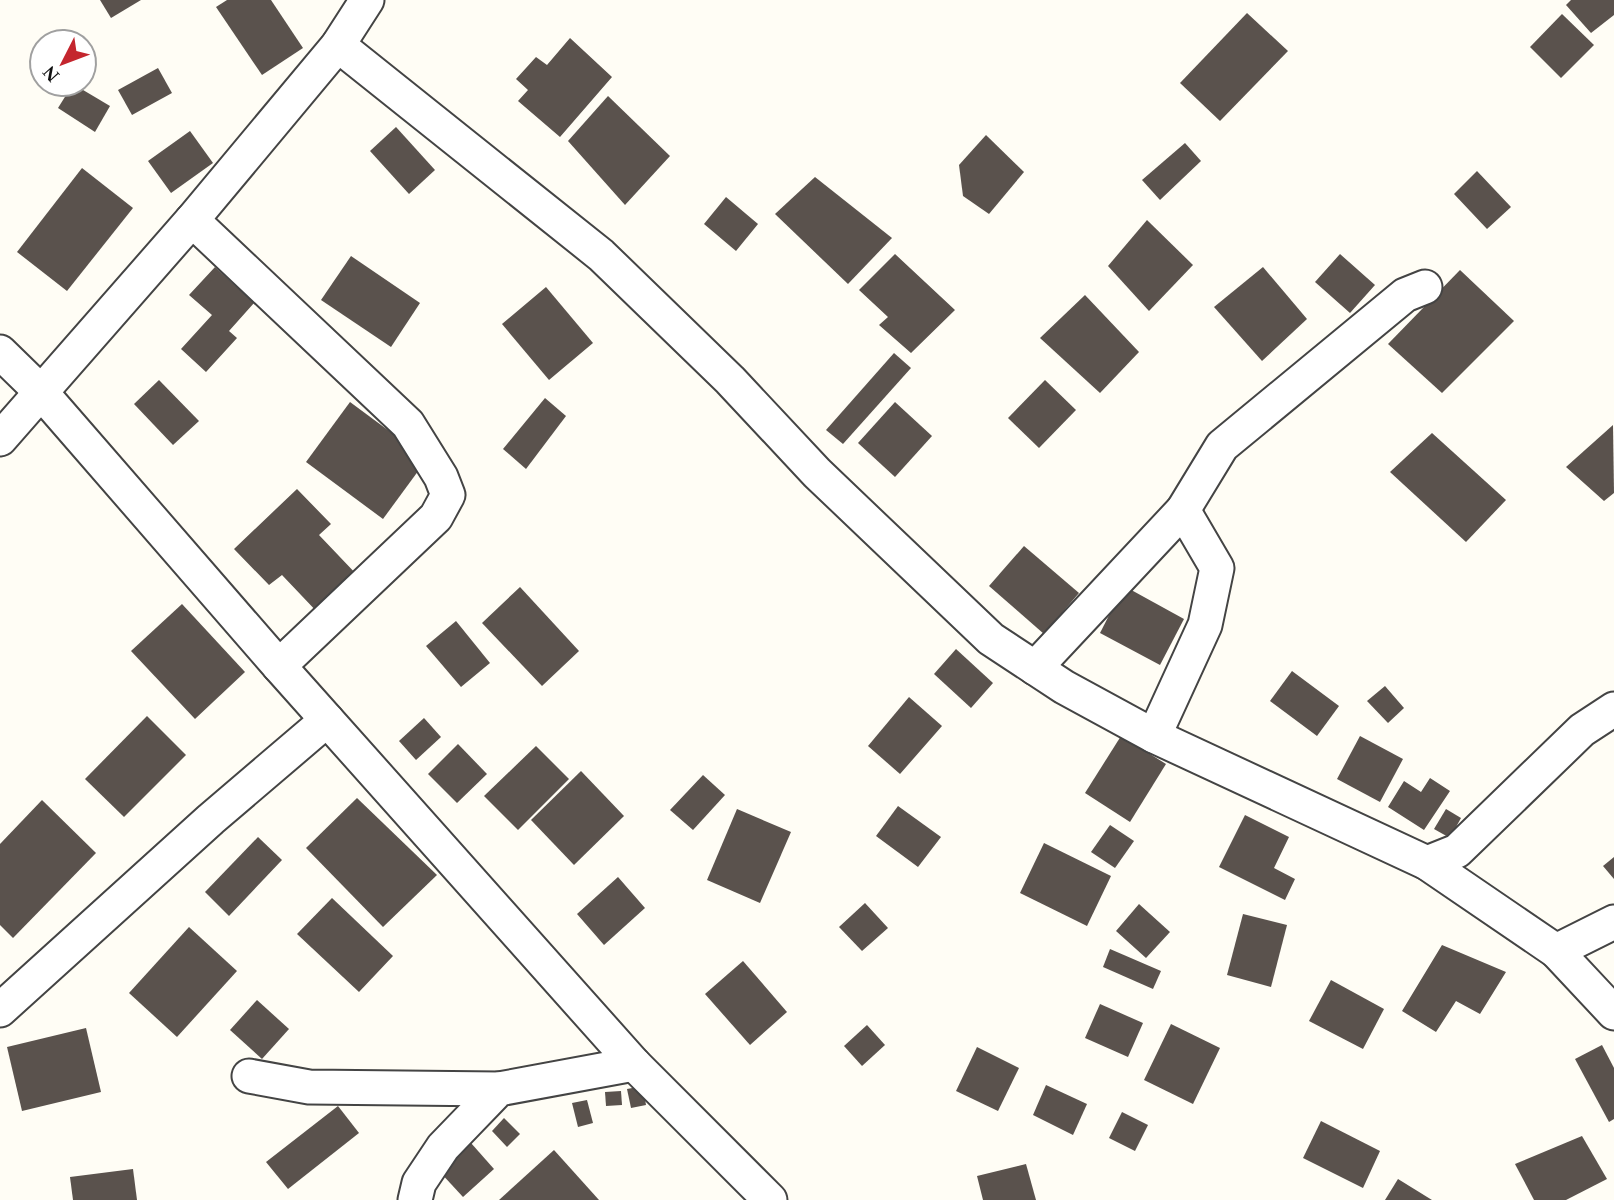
<svg xmlns="http://www.w3.org/2000/svg" width="1614" height="1200" font-family="Georgia,serif">
<style>
.building{fill:#5a524d}
.lines{fill:none;stroke-linecap:round;stroke-linejoin:round}
.minor-casing{stroke:#444;stroke-width:37}
.minor{stroke:#fff;stroke-width:33}
</style>
<rect width="100%" height="100%" fill="#fffdf5"/>
<!-- building -->
<g class="building">
<path d="M100,0H141L111,18Z"/>
<path d="M227,0H271L303,48L262,75L216,7Z"/>
<path d="M1571,0H1614V15L1591,33L1566,5Z"/>
<path d="M1247,13L1288,51L1220,121L1180,83Z"/>
<path d="M1562,14L1594,45L1561,78L1530,47Z"/>
<path d="M570,38L612,77L560,137L518,101L528,90L516,79L536,57L547,65Z"/>
<path d="M158,68L172,93L132,115L118,90Z"/>
<path d="M73,84L110,106L95,132L58,108Z"/>
<path d="M608,96L670,156L625,205L568,141Z"/>
<path d="M396,127L435,170L409,194L370,151Z"/>
<path d="M190,131L213,163L171,193L148,161Z"/>
<path d="M986,135L1024,172L989,214L963,196L959,165Z"/>
<path d="M1185,143L1201,161L1160,200L1142,180Z"/>
<path d="M82,168L133,208L67,291L17,252Z"/>
<path d="M1477,171L1511,207L1487,229L1454,194Z"/>
<path d="M815,177L892,238L848,284L775,214Z"/>
<path d="M726,197L758,224L736,251L704,224Z"/>
<path d="M1147,220L1193,265L1149,311L1108,266Z"/>
<path d="M895,254L955,310L911,353L879,325L888,317L859,290Z"/>
<path d="M1340,254L1375,285L1350,313L1315,282Z"/>
<path d="M351,256L420,303L391,347L321,300Z"/>
<path d="M215,267L254,303L229,331L237,338L206,372L181,349L212,315L189,295Z"/>
<path d="M1263,267L1307,319L1262,361L1214,307Z"/>
<path d="M1460,270L1514,321L1442,393L1388,344Z"/>
<path d="M546,287L593,343L549,380L502,324Z"/>
<path d="M1085,295L1139,352L1100,393L1040,338Z"/>
<path d="M894,353L911,368L843,444L826,430Z"/>
<path d="M159,380L199,421L173,445L134,404Z"/>
<path d="M1045,380L1076,410L1039,448L1008,418Z"/>
<path d="M545,398L566,416L526,469L503,449Z"/>
<path d="M350,402L427,459L383,519L306,462Z"/>
<path d="M895,402L932,436L895,477L858,443Z"/>
<path d="M1613,425L1614,493L1604,501L1566,467Z"/>
<path d="M1432,433L1506,500L1466,542L1390,472Z"/>
<path d="M297,489L331,524L319,535L359,577L320,615L282,575L269,585L234,549Z"/>
<path d="M1024,546L1079,593L1044,634L989,586Z"/>
<path d="M1124,586L1184,619L1160,665L1100,633Z"/>
<path d="M520,587L579,651L542,686L482,623Z"/>
<path d="M182,604L245,672L195,719L131,651Z"/>
<path d="M456,621L490,663L461,687L426,646Z"/>
<path d="M956,649L993,683L971,708L934,674Z"/>
<path d="M1292,671L1339,706L1317,736L1270,701Z"/>
<path d="M1385,686L1404,708L1388,723L1367,701Z"/>
<path d="M909,697L942,726L900,774L868,746Z"/>
<path d="M147,716L186,755L124,817L85,779Z"/>
<path d="M424,718L441,737L416,760L399,741Z"/>
<path d="M1121,736L1166,764L1130,822L1085,793Z"/>
<path d="M1360,736L1403,759L1380,802L1337,779Z"/>
<path d="M458,744L487,774L457,803L428,774Z"/>
<path d="M536,746L569,779L518,830L484,796Z"/>
<path d="M581,771L624,816L574,865L531,820Z"/>
<path d="M703,775L725,795L693,830L670,810Z"/>
<path d="M1430,778L1450,791L1424,830L1388,807L1404,781L1421,792Z"/>
<path d="M357,798L437,875L383,927L306,848Z"/>
<path d="M42,800L96,853L13,938L0,925V844Z"/>
<path d="M898,806L941,837L918,867L876,836Z"/>
<path d="M737,809L791,832L760,903L707,880Z"/>
<path d="M1446,809L1461,818L1450,838L1434,829Z"/>
<path d="M1245,815L1289,837L1274,868L1295,879L1285,900L1219,867Z"/>
<path d="M1110,825L1134,841L1115,868L1091,852Z"/>
<path d="M258,837L282,860L229,916L205,892Z"/>
<path d="M1044,843L1111,876L1087,926L1020,893Z"/>
<path d="M1614,857V879L1603,866Z"/>
<path d="M618,877L645,908L604,945L577,914Z"/>
<path d="M332,898L393,956L359,992L297,934Z"/>
<path d="M865,903L888,928L862,951L839,927Z"/>
<path d="M1139,904L1170,932L1146,958L1116,931Z"/>
<path d="M1243,914L1287,925L1271,987L1227,975Z"/>
<path d="M189,927L237,971L177,1037L129,993Z"/>
<path d="M1442,945L1506,972L1480,1014L1456,1001L1436,1032L1402,1011Z"/>
<path d="M1110,949L1161,971L1153,989L1103,967Z"/>
<path d="M743,961L787,1012L750,1045L705,994Z"/>
<path d="M1331,980L1384,1009L1363,1049L1309,1021Z"/>
<path d="M257,1000L289,1029L262,1059L230,1030Z"/>
<path d="M1100,1004L1143,1023L1128,1057L1085,1038Z"/>
<path d="M1171,1024L1220,1048L1193,1104L1144,1080Z"/>
<path d="M867,1025L885,1045L862,1066L844,1046Z"/>
<path d="M86,1028L101,1092L22,1111L7,1047Z"/>
<path d="M1602,1045L1614,1068V1119L1609,1122L1575,1059Z"/>
<path d="M977,1047L1019,1068L998,1111L956,1091Z"/>
<path d="M1046,1085L1087,1104L1073,1135L1033,1115Z"/>
<path d="M643,1086L646,1105L631,1108L627,1089Z"/>
<path d="M621,1091L622,1105L606,1106L605,1092Z"/>
<path d="M587,1100L593,1123L578,1127L572,1103Z"/>
<path d="M338,1106L359,1133L288,1189L266,1162Z"/>
<path d="M1122,1112L1148,1125L1135,1151L1109,1138Z"/>
<path d="M504,1118L520,1134L507,1147L492,1131Z"/>
<path d="M1321,1121L1380,1151L1363,1188L1303,1158Z"/>
<path d="M1582,1136L1607,1179L1566,1200H1534L1515,1164Z"/>
<path d="M471,1143L494,1169L463,1197L439,1171Z"/>
<path d="M554,1150L599,1200H499Z"/>
<path d="M1026,1164L1036,1200H983L977,1176Z"/>
<path d="M133,1169L137,1200H73L70,1177Z"/>
<path d="M1398,1179L1432,1200H1385Z"/>
</g>
<g class="lines">
<!-- minor casing -->
<g class="minor-casing">
<g id="minor">
<path d="M338,45L601,255L730,380L817,473L991,639L1064,687L1154,736L1427,863L1556,951L1614,922"/>
<path d="M192,220L408,424L441,477L448,495L436,517L279,666"/>
<path d="M0,352L40,391L279,666L634,1064L770,1200"/>
<path d="M0,439L192,220L338,45L367,0"/>
<path d="M1035,668L1183,510L1222,446L1405,295L1425,287"/>
<path d="M1154,736L1205,625L1217,568L1183,510"/>
<path d="M1427,863L1457,851L1582,730L1614,709"/>
<path d="M1556,951L1614,1013"/>
<path d="M0,1010L211,819L327,720"/>
<path d="M249,1076L309,1087L499,1089"/>
<path d="M415,1200L419,1183L443,1147L499,1089L634,1064"/>
</g>
</g>
<!-- minor -->
<use href="#minor" class="minor"/>
</g>
<!-- north arrow -->
<g transform="translate(63 63) rotate(228)"><circle r="33" fill="#ffffff" stroke="#a0a0a0" stroke-width="2"/>
<path d="M0-5L12 26L0 18L-12 26Z" fill="#c4262e"/>
<text y="-10" font-size="19" font-weight="bold" text-anchor="middle" fill="#111111">N</text>
</g>
</svg>
